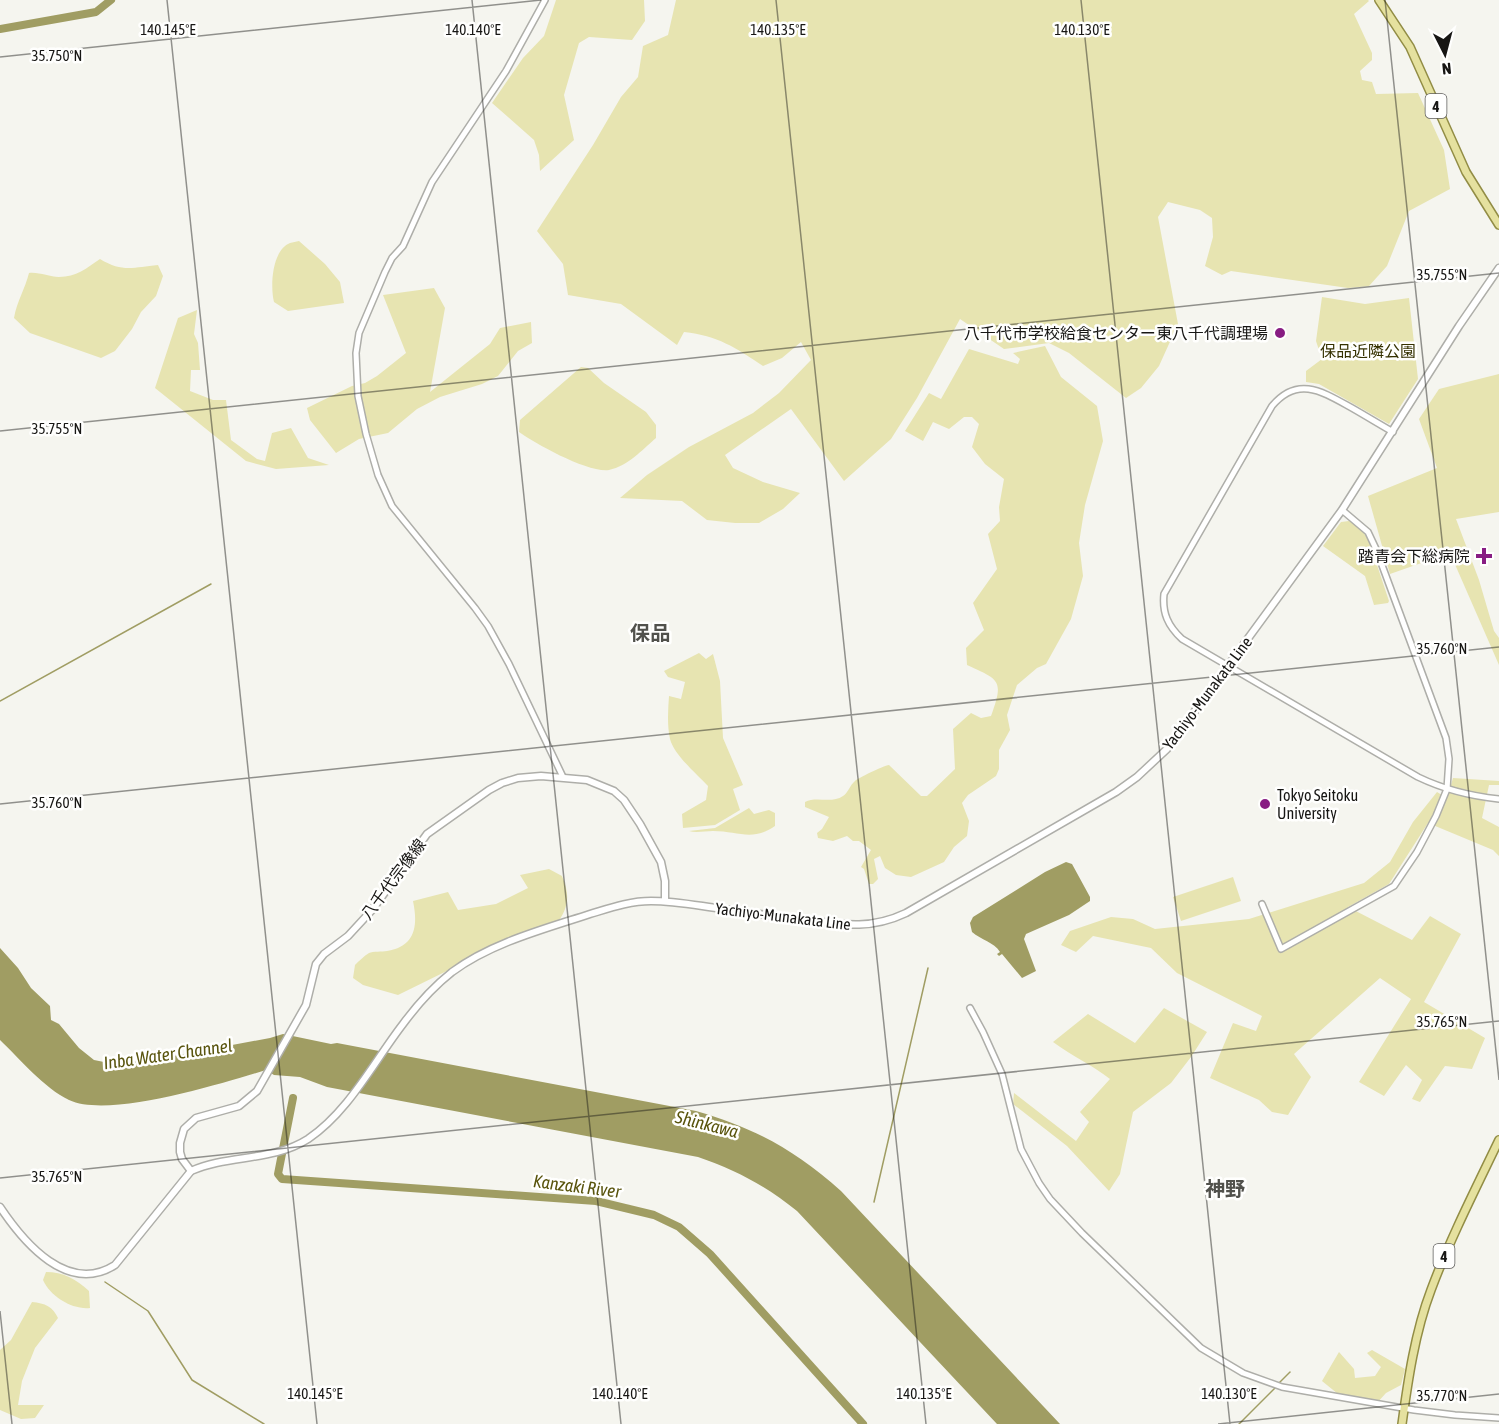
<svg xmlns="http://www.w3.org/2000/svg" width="1499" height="1424" font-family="'Asap Condensed','Noto Sans JP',sans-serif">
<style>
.green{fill:#e7e4b1}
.water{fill:#a09d63}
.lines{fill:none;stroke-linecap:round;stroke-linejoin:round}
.stream{stroke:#a09d63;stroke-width:1.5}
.river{stroke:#a09d63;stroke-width:8}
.tertiary-casing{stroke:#aeaea9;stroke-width:8}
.secondary-casing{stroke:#aeaea9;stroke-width:9}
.primary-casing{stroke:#928d45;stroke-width:10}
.tertiary{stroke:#fff;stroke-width:5}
.secondary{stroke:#fff;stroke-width:6}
.primary{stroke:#e5e19f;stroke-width:7}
.ticks{fill:none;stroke:#171614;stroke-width:1.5;stroke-opacity:0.45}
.poi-dot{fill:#881d83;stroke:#fffffe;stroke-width:2}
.labels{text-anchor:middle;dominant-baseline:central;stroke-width:5;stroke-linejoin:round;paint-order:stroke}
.shield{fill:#fffffe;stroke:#5d5c5a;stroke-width:1.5}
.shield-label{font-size:15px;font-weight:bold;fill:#171614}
.poi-label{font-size:16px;fill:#171614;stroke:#fffffe;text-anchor:end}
.park-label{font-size:16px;fill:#353100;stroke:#fffffe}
.street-label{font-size:16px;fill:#171614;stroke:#fffffe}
.water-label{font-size:18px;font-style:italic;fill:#59540d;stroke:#fffffe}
.quarter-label{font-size:20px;font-weight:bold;fill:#51514c;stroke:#fffffe}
.ticks-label{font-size:15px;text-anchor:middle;fill:#171614;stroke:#fffffe;stroke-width:5;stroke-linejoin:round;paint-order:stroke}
</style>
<rect width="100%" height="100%" fill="#f5f5ef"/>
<!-- green -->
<g class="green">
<path d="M556,0H644L645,21L632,40L589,37L579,43L564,95L574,140L540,171L539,155L534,140L492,103L523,58L544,36Z"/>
<path d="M676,0H1368L1369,1L1354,14L1372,53V60L1360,71L1362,80L1372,82L1376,94L1418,93L1444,150L1450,189L1409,211L1387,266L1369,286L1348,288L1231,271L1222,275L1205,266L1213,237L1212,218L1200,210L1168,202L1158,217L1178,324L1159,366L1141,388L1126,398L1069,353L1049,343L1004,349L960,319L917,398L891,439L844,481L791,409L725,455L733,468L763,482L800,493L783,509L759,523H735L707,520L682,501L620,498L647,475L689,447L753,413L779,393L811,360L801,342L782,358L763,366C735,347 718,336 684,332L677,345L621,304L568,295L563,264L537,231L593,145L621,97L638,77L643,46L668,35Z"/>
<path d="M299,241L325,264L340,282L344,303L288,311L274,302C270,286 272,250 290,243C293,242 296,242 299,241Z"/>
<path d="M100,259C123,273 134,267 158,265L163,276L156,296L141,312L132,329L115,351L101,358L30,333L14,318C17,301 25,289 29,273C40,272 49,277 59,277C76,277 87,268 100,259Z"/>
<path d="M434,288L445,308L430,392L490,344L500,328L531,322L532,343L518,351L498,376L482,384L440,397L417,409L388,433L359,439L336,453L310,420L307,408L352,386L365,383L377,376L406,353L383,295Z"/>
<path d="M1322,297L1365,304L1409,298L1418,379L1389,424L1319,384L1306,382V371L1322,359L1316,341Z"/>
<path d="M197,310L194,334L198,343L200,370H191L190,391L213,400H226L231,440L257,459L265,461L272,433L291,428L308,458L329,465L276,469L246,461L155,388L178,318Z"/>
<path d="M1045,346L1061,377L1097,406L1103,441L1085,505L1079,543L1083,576L1071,619L1046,664L1037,668L1017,685L1007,715L1010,730L999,750V769L996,776L968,795L962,803L969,821L967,836L954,847L944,862L911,877L896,875L885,868L880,856L874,859L878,879L873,884H869L864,869L861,867L871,850L859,841H853L847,836L833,841L818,838L817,833L822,829L829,817L805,807V802C816,796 832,804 843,796C848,793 850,785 855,781C858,778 883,766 889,765L921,796H927L955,769L953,729L971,713L981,718L991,716C1004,680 1000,680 967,665L966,648L984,630L973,603L997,569L988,534L1000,521L999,507L1004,479L985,464L972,447L979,424L972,417H964L949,429L933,422L923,441L905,431L929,393L941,399L969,349L1018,364L1020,359L1013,353Z"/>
<path d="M581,367L588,368L604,383L646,412L656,425V438C642,450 628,466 609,470C588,473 536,444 519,432L520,420Z"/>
<path d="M1499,374V512L1456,519L1479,580L1494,631L1499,638V665L1450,553L1390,574L1368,496L1437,468L1419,419L1439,389Z"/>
<path d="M1349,521L1360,527L1369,541L1389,601L1388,603L1374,605L1365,576L1323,546L1341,522Z"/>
<path d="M699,653L706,659L713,654L720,681L723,738L743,785L733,789L740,810L715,825L683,828L682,814L706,800L708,786C697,774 674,755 670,739C667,725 668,710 669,696L681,699L685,682L668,677L664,671Z"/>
<path d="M1453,778L1499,781V785H1489L1482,818L1499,827V856L1493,850L1428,823L1389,884L1348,907L1412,940L1430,916L1461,934L1424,1002L1485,1038L1472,1069L1445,1066L1420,1102L1412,1099L1422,1080L1406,1065L1384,1096L1359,1082L1411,999L1380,978L1294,1054L1311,1077L1288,1115L1272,1112L1259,1100L1210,1078L1233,1023L1256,1031L1262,1016L1177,973L1151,948L1093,936L1076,952L1061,945L1070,931L1111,917L1133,919L1155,929L1249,919L1364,883L1390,862L1413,822L1437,792L1447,798Z"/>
<path d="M749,808L754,814L769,810L775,813V826C752,842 738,831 713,831C705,831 696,833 689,831L715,828Z"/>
<path d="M549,869L562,876C571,897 568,909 555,926L457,966L398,995L363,985L353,978L355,965C359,961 364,956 369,953C373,951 382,952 387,951C416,946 418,925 413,901L448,892L458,910L496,904L528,888L520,875Z"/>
<path d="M1233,877L1241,901L1181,921L1173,897Z"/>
<path d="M1164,1008L1207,1032L1191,1057L1171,1083L1133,1112L1120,1174L1109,1191L1067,1146L1013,1104L1014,1093L1076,1141L1089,1122L1080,1112L1110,1079C1092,1065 1072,1056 1053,1042L1088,1014L1135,1043Z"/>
<path d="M46,1272C63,1272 76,1279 89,1291L90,1308C72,1310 50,1296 43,1280Z"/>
<path d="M32,1302C45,1303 53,1307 58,1318L35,1348L22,1381L18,1405H44L35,1418L21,1419L0,1410V1350L11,1340Z"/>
<path d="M1372,1350L1405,1369L1401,1385L1386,1393L1376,1404L1338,1394L1322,1381L1339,1352L1354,1369L1355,1378L1375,1376L1381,1367L1367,1353Z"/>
</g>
<!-- water -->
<g class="water">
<path d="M1066,862L1072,864L1090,897V901L1069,915L1026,934L1024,939L1036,971L1022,978L1002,954L999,956L997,954L1000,952C994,942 981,940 972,932L970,923L973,917L1045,872Z"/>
<path d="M0,948L18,968L31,988L50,1006L51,1020L59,1024L79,1048L94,1060L109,1063L147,1061L270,1038L283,1034L331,1044L337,1043L696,1111C755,1128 795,1150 841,1191L1060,1424H997L797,1211C766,1186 736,1170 698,1157L327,1087L300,1077L274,1075L266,1070C223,1083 109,1119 69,1100C44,1088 20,1059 0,1040Z"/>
</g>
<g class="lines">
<!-- stream -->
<g class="stream">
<path d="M0,701L211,584"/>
<path d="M874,1202L928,968"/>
<path d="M105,1282L148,1311L192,1380L264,1424"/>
<path d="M1278,1384L1290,1372"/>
<path d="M1239,1424L1275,1388"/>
</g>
<!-- river -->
<g class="river">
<path d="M0,29L96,12L111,0"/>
<path d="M293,1098L278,1174L282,1179L596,1201L654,1215L679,1227L710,1254L863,1424"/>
</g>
<!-- tertiary casing -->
<g class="tertiary-casing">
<g id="tertiary">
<path d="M545,0L506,71L432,182L403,246L392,258L385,272L359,333L356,353L358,396L366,434L378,475L392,506L475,608L488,626L509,664L563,777"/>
<path d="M1393,432C1379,424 1366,416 1352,408C1323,392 1298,375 1272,406L1164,594C1162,613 1168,626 1182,639L1418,777C1445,790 1470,796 1499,799"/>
<path d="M1262,904L1281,949L1394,886L1417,852L1436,816L1447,789L1449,759L1446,738L1376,549L1368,532L1342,510"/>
<path d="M970,1008L983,1032L1002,1074L1021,1149L1039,1183L1050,1199L1082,1233L1201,1348L1243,1373L1282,1387L1414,1410L1455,1415L1499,1418"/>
</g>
</g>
<!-- secondary casing -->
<g class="secondary-casing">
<g id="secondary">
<path d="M191,1171L182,1159L180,1152V1143L184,1129L196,1118L239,1106L257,1091L306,1005L316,964L324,954L348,936L372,910L427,834L489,790L502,783L518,778L541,776L587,780L614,791L624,800L640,824L661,862L665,881V901"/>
<path d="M0,1207C24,1243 68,1295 115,1265L191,1171C229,1154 272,1162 308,1139C349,1111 373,1063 403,1024C417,1005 433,987 452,972C491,943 544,929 590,914C610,908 630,901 651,901C676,901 699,906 723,909C749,913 774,916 800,919C839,924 868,931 906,913L1116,792L1137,777L1167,749L1342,510L1459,326L1499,268"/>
</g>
</g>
<!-- primary casing -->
<g class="primary-casing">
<g id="primary">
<path d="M1379,0L1410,47L1466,172L1499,225"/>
<path d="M1402,1424C1408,1380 1415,1332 1431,1290C1450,1239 1475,1190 1499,1140"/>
</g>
</g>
<!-- tertiary -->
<use href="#tertiary" class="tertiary"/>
<!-- secondary -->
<use href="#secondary" class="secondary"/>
<!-- primary -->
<use href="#primary" class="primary"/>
</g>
<!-- ticks -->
<path class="ticks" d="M167,0L317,1424M472,0L621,1424M776,0L926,1424M1081,0L1230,1424M1385,0L1499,1080M0,57L541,0M0,431L1499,273M0,804L1499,647M0,1178L1499,1021M0,1311L12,1424M1218,1424L1499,1394"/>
<!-- markers -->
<g class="poi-dot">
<circle cx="1280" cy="333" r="6"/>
<path d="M1481 547h6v6h6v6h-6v6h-6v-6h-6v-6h6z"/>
<circle cx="1265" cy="804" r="6"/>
</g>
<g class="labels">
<!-- shield labels -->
<g class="shield">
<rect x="1425.5" y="94" width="21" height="24" rx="4.5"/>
<rect x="1433.5" y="1244" width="21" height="24" rx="4.5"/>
</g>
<g class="shield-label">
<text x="1436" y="106">4</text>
<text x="1444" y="1256">4</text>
</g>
<!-- poi labels -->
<g class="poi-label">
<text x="1268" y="333">八千代市学校給食センター東八千代調理場</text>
<text x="1470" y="556">踏青会下総病院</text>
<text x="1277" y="795" text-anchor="start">Tokyo Seitoku<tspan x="1277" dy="18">University</tspan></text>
</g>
<!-- park labels -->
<g class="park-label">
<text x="1368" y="351">保品近隣公園</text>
</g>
<!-- street labels -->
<g class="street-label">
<text transform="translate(1207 693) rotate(-53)">Yachiyo-Munakata Line</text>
<text transform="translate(393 879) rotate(-53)">八千代宗像線</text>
<text transform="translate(783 916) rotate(7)">Yachiyo-Munakata Line</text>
</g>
<!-- water labels -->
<g class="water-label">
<text transform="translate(168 1054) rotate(-8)">Inba Water Channel</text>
<text transform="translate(707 1124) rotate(14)">Shinkawa</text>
<text transform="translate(577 1186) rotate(7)">Kanzaki River</text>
</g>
<!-- quarter labels -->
<g class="quarter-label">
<text x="650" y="632">保品</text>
<text x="1225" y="1188">神野</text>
</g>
</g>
<g class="ticks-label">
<text x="168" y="35">140.145°E</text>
<text x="473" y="35">140.140°E</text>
<text x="778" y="35">140.135°E</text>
<text x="1082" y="35">140.130°E</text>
<text x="57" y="61">35.750°N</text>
<text x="1442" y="280">35.755°N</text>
<text x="57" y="434">35.755°N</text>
<text x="1442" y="654">35.760°N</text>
<text x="57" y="808">35.760°N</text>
<text x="1442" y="1027">35.765°N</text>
<text x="57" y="1182">35.765°N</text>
<text x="315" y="1399">140.145°E</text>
<text x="620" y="1399">140.140°E</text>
<text x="924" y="1399">140.135°E</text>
<text x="1229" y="1399">140.130°E</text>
<text x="1442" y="1401">35.770°N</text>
</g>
<!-- north arrow -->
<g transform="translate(1445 54) rotate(174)" stroke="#fffffe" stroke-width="4.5" paint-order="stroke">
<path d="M0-4.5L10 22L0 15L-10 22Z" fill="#171614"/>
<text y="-9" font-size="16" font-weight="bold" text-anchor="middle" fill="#171614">N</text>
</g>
</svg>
